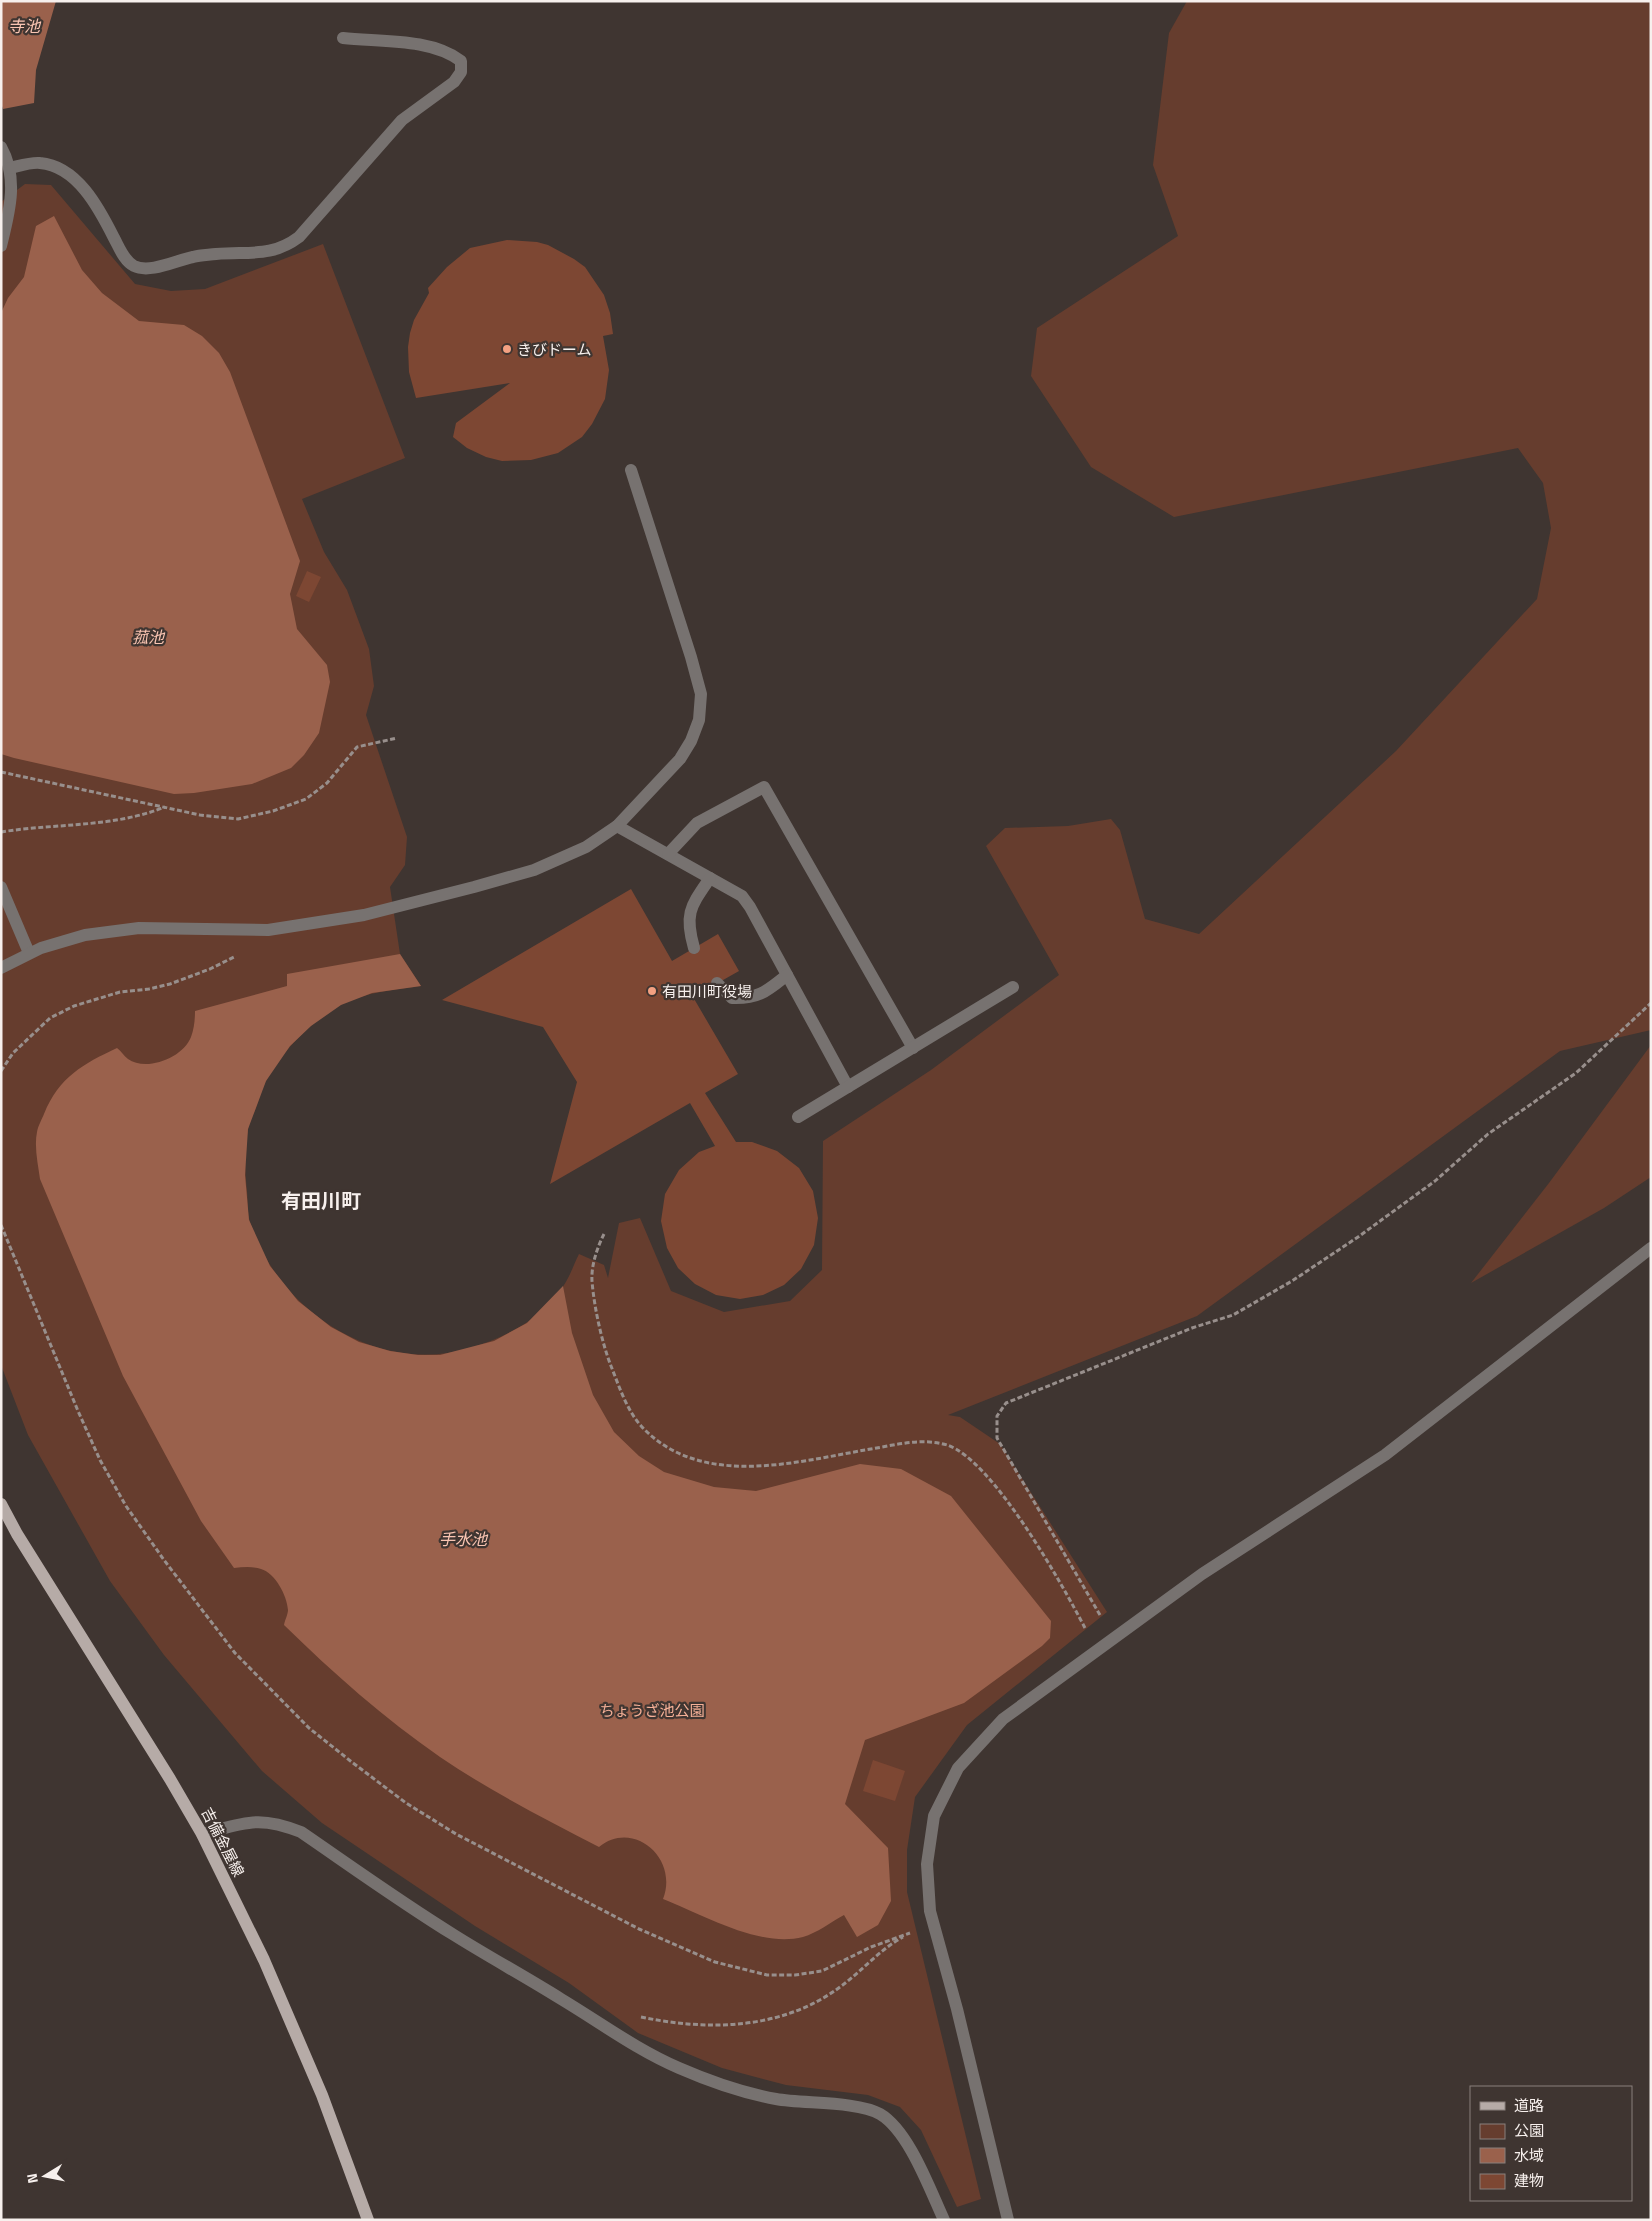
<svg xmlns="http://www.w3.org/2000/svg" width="1652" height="2221" font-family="'Titillium Web','Noto Sans JP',sans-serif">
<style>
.green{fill:#663d2e}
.water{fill:#9a614c}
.building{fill:#7d4733}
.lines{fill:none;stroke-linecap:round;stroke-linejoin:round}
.path{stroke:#988f8c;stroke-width:3;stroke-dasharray:5 2.5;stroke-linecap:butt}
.service{stroke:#777270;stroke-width:12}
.minor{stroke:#777270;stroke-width:12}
.tertiary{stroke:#777270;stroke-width:12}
.primary{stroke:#b6aba7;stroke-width:12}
.poi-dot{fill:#f3a081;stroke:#3f3531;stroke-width:2}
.labels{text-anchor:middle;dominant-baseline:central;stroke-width:4.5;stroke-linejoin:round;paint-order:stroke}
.poi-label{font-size:15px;fill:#f7f0ed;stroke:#3f3531;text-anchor:start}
.park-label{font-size:15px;fill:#f5b097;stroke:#3f3531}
.street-label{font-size:15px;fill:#f7f0ed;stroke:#3f3531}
.water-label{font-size:16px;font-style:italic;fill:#fac5b2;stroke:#3f3531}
.district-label{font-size:20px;font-weight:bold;fill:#f7f0ed;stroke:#3f3531}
</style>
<rect width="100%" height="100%" fill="#3f3531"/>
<!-- green -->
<g class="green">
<path d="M1187,1H1651V1030L1560,1051L1197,1316L948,1415L960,1417L1000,1444L1107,1612L967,1725L915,1797L907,1850V1892L981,2199L957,2207L921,2130L900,2107L868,2095L786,2085L722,2068L638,2033L569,1983L475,1926L322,1823L262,1771L164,1655L110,1581L28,1435L1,1365V202L25,184L51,185L135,284L171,291L205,289L323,244L405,458L302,499L324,552L347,590L369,649L374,686L366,715L407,837L405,865L390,887L400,954L421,986C394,990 367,992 342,1004C314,1018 279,1054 265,1083C261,1091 259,1100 256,1108C253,1115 249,1122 248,1130C244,1149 245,1172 247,1191C248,1201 247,1212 250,1222C278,1311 377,1376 470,1348C505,1338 544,1318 564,1285C570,1276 574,1264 579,1254L604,1265L608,1278L619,1223L640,1218L671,1291L724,1312L790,1301L822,1270L823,1141L931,1070L1059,975L986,846L1005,828L1068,826L1111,819L1120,830L1145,919L1199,934L1396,751L1537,599L1551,528L1543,483L1518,448L1174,517L1091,467L1031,376L1037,328L1178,236L1153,165L1169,33Z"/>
<path d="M1651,1045V1177L1604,1208L1471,1283L1549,1183Z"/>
</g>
<!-- water -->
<g class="water">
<path d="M1,1H56L36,70L34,103L3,109L1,103Z"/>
<path d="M54,216L82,270L102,293L139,321L184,325L202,336L219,353L230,372L300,561L290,594L297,629L327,665L330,682L319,733L304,755L291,768L252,784L194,793L174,794L14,758L1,754V313L8,298L24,277L36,226Z"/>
<path d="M400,954L421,986L372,993L341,1005L311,1026L290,1046L266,1081L248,1129L245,1175L249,1220L270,1266L298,1301L331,1327L359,1342L390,1351L418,1355H440L494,1341L527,1323L563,1286L572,1333L593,1395L614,1432L639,1456L664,1472L714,1487L756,1491L860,1464L901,1469L951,1496L1051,1621L1050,1638L1042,1646L964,1703L865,1740L845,1804L888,1848L891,1901L878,1925L857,1937L844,1915C831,1922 817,1933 803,1937C759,1948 704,1915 663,1899C679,1858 633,1819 599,1847C545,1819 490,1791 440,1757C384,1718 333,1673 284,1625C285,1620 288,1614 288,1610C287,1595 275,1573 261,1569C252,1566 243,1567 234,1568L201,1521L123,1376L40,1179C38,1164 34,1147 37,1132C38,1126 42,1119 44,1114C59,1077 83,1064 117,1048C121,1051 124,1056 128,1059C146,1072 183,1058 191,1037C194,1029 195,1020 195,1011L287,986V974Z"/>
</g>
<!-- building -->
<g class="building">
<path d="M507,240L537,242L548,245L574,259L585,267L604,295L610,313L613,334L603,336L609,370L605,399L592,424L582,437L558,453L531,460L502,461L486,457L467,448L453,437L456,423L510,383L416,398L409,372L408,347L410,333L414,320L429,293L428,288L447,267L470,248Z"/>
<path d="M307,571L321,577L309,602L296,596Z"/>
<path d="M631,889L672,961L718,934L739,971L693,997L738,1074L705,1093L736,1142H752L777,1151L799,1168L813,1191L818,1218L814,1245L801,1269L784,1285L763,1295L740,1299L716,1295L695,1284L678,1268L667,1248L661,1221L665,1194L679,1170L699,1152L715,1146L690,1103L550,1184L577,1082L543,1027L442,1000Z"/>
<path d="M873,1760L905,1771L895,1801L863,1791Z"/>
</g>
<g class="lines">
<!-- path -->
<g class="path">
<path d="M1,772L200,815L238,819L273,811L306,799L327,783L357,747L397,738"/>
<path d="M1,832C57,823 112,828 165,807"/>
<path d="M1,1071L13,1053L50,1018L74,1006L120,992L149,989L170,984L210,969L236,956"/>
<path d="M1,1225L78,1411L100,1460L126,1506L164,1560L235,1653L309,1728L353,1763L406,1803L456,1834L639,1929L715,1962L767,1975H795L822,1971L871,1947L910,1933"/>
<path d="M604,1234C597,1248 591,1266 592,1281C594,1307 602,1343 611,1366C619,1386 627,1411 642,1427C700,1488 792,1463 865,1450C892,1446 920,1437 947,1445C993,1460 1062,1584 1085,1628"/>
<path d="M1100,1615L997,1438V1416L1006,1403L1192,1328L1233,1315L1292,1281L1358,1237L1435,1181L1488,1134L1576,1073L1651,1003"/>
<path d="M641,2017C708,2031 782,2030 840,1987C861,1972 879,1950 903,1937"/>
</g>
<!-- service -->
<g class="service">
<path d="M1,147C19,179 9,213 1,246"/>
<path d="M10,168C19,166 31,162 40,163C77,166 99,208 114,238C119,247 124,261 134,266C150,274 177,260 193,257C200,255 208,255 216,254C248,251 271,258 299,237L402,120L454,82L461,72V61C431,38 380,42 343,38"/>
<path d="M617,826L742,896L750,907L848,1087"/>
<path d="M668,854L697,823L764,787L913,1048"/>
<path d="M1,887L29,953"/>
<path d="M694,948C684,913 691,906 710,878"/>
<path d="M717,983L732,998C759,999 767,991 787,975"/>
<path d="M798,1117L1013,987"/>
</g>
<!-- minor -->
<path class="minor" d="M202,1834C245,1823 258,1815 301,1832C352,1867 402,1903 454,1935C489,1957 526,1977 561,1999C601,2023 637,2050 679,2068C711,2082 743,2093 776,2099C803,2104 857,2101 880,2114C909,2131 930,2190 944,2220"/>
<!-- tertiary -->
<g class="tertiary">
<path d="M1,968L41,948L85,935L139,928L268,930L364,915L474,887L534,870L586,847L617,826L680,759L691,741L699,720L701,694L691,657L631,470"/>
<path d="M1008,2220L957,2009L930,1911L927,1864L934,1816L958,1768L1003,1719L1202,1574L1385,1455L1651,1248"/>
</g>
<!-- primary -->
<path class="primary" d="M1,1504L17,1534L170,1779L202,1834L264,1960L322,2095L368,2220"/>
</g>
<!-- markers -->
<g class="poi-dot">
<circle cx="507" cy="349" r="5"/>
<circle cx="652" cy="991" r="5"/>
</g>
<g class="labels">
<!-- poi labels -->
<g class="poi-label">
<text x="517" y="349">きびドーム</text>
<text x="662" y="991">有田川町役場</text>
</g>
<!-- park labels -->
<g class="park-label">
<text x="652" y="1710">ちょうざ池公園</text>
</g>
<!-- street labels -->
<g class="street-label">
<text transform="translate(223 1842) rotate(63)">吉備金屋線</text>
</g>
<!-- water labels -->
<g class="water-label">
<text x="24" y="26">寺池</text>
<text x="148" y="637">菰池</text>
<text x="463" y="1539">手水池</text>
</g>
<!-- district labels -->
<g class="district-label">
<text x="321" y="1200">有田川町</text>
</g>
</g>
<!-- border -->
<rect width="1652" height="2221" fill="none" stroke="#f7f0ed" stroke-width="5"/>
<!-- legend -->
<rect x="1470" y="2086" width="162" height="115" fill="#3f3531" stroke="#89807c"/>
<rect x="1480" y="2102" width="25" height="8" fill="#b6aba7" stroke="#89807c"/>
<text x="1514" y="2111" font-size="15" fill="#f7f0ed">道路</text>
<rect x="1480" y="2124" width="25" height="15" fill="#663d2e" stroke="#89807c"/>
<text x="1514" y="2136" font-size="15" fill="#f7f0ed">公園</text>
<rect x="1480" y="2148" width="25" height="15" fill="#9a614c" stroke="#89807c"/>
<text x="1514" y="2161" font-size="15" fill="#f7f0ed">水域</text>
<rect x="1480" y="2174" width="25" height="15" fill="#7d4733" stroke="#89807c"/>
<text x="1514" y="2186" font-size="15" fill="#f7f0ed">建物</text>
<!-- north arrow -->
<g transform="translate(45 2176) rotate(260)" stroke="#3f3531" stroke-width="4" paint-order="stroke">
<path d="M0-4L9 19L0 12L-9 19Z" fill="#f7f0ed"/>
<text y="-8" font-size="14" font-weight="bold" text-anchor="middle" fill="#f7f0ed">N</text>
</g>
</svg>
